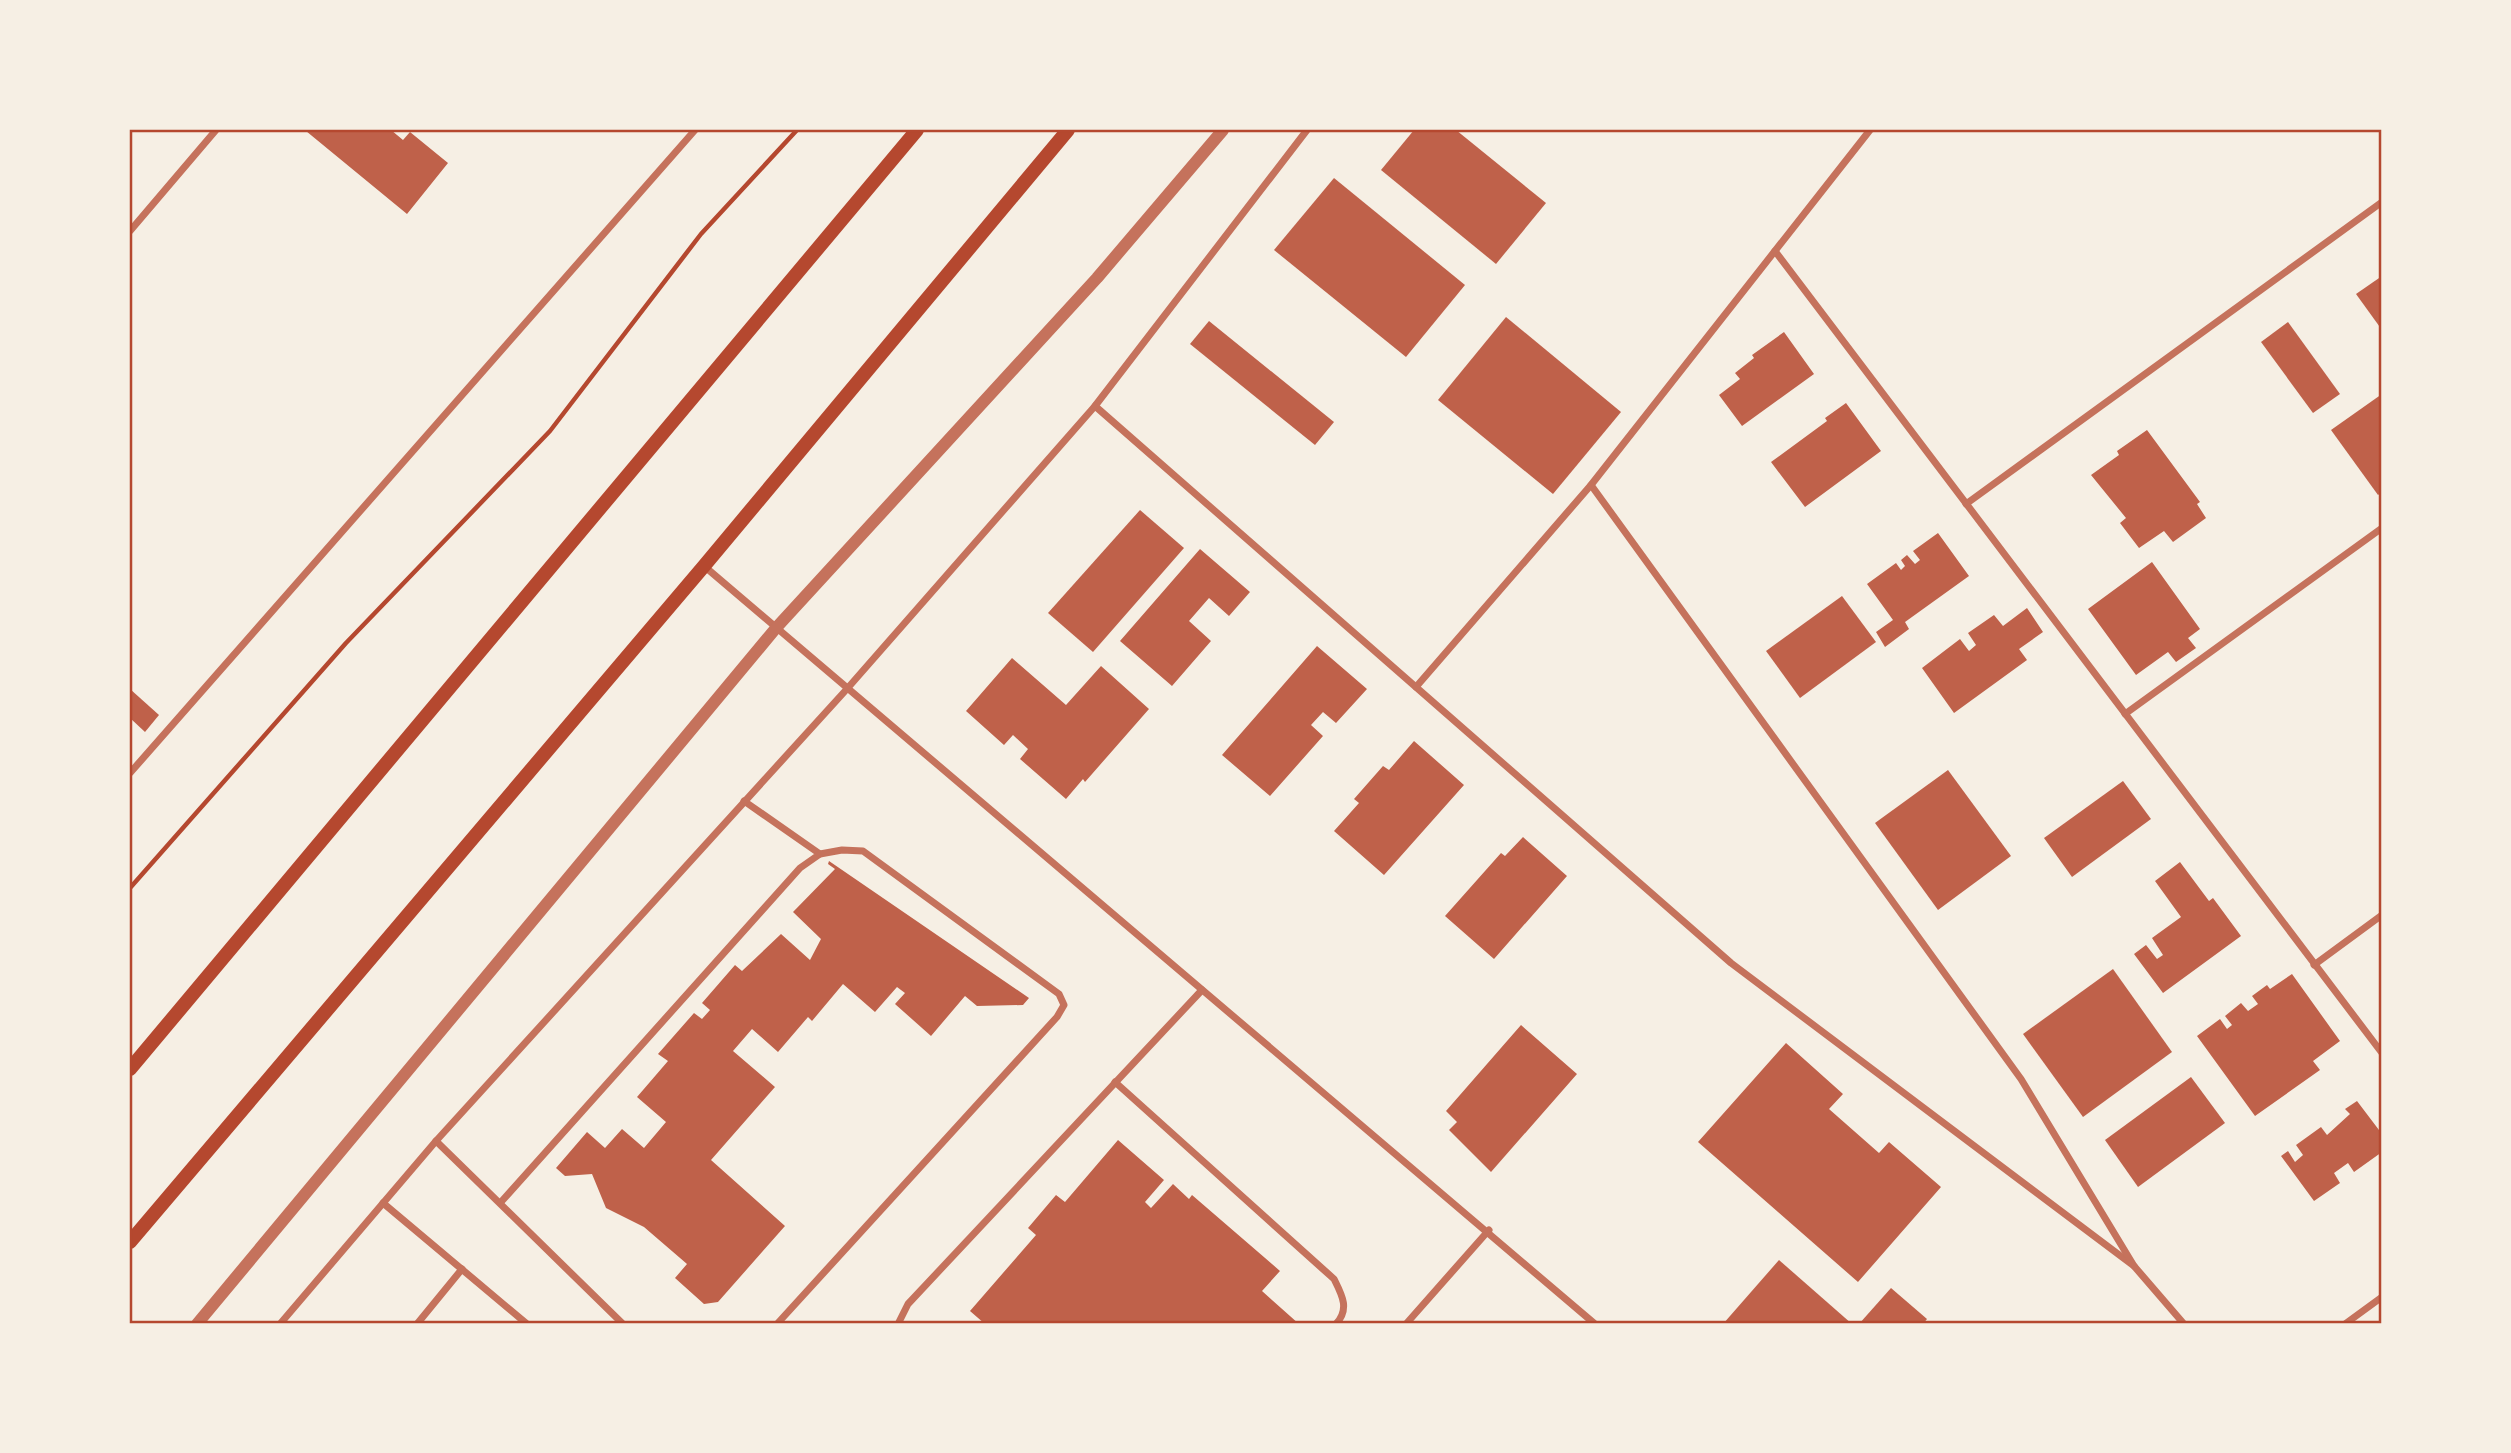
<svg xmlns="http://www.w3.org/2000/svg" width="2511" height="1453" font-family="'Work Sans',sans-serif">
<style>
.building{fill:#bf614a}
.lines{fill:none;stroke-linecap:round;stroke-linejoin:round}
.path{stroke:#b5482f;stroke-width:4.5}
.minor{stroke:#c5725c;stroke-width:7}
.tertiary{stroke:#c5725c;stroke-width:12}
.secondary{stroke:#b5482f;stroke-width:14}
.neatline{fill:none;stroke:#b5482f;stroke-width:2.5}
</style>
<rect width="100%" height="100%" fill="#f6efe4"/>
<!-- building -->
<g class="building">
<path d="M307,130H391L403,140L410,132L448,163L407,214L306,131Z"/>
<path d="M1414,130H1456L1546,203L1496,264L1381,170Z"/>
<path d="M1334,178L1465,285L1406,357L1274,250Z"/>
<path d="M2382,276V330L2356,294Z"/>
<path d="M1506,317L1621,412L1553,494L1438,400Z"/>
<path d="M1209,321L1334,422L1315,445L1190,344Z"/>
<path d="M2288,322L2340,394L2313,413L2261,342Z"/>
<path d="M1784,332L1814,374L1742,426L1719,395L1740,379L1735,373L1754,358L1752,355Z"/>
<path d="M2382,394V492L2378,495L2331,430Z"/>
<path d="M1846,403L1881,451L1805,507L1771,462L1827,421L1825,418Z"/>
<path d="M2147,430L2200,502L2197,504L2206,518L2173,542L2164,531L2139,548L2120,523L2126,518L2091,475L2119,455L2117,451Z"/>
<path d="M1140,510L1184,548L1093,652L1048,613Z"/>
<path d="M1938,533L1969,576L1905,622L1909,629L1885,647L1876,632L1893,620L1867,584L1896,563L1901,570L1905,566L1901,560L1907,555L1915,564L1920,560L1913,551Z"/>
<path d="M1200,549L1250,592L1229,616L1209,598L1189,621L1211,641L1172,686L1120,641Z"/>
<path d="M2152,562L2200,629L2188,638L2196,648L2176,662L2168,652L2136,675L2088,609Z"/>
<path d="M1842,596L1876,642L1800,698L1766,651Z"/>
<path d="M2027,608L2043,632L2019,649L2027,660L1954,713L1922,668L1960,639L1969,651L1976,645L1968,633L1994,615L2003,626Z"/>
<path d="M1317,646L1367,689L1336,723L1323,712L1311,725L1323,736L1270,796L1222,755Z"/>
<path d="M1012,658L1066,705L1101,666L1149,709L1085,782L1083,779L1066,799L1020,759L1028,749L1013,735L1004,745L966,711Z"/>
<path d="M130,689L159,715L145,732L130,718Z"/>
<path d="M1414,741L1464,785L1384,875L1334,831L1359,803L1354,799L1383,766L1389,770Z"/>
<path d="M1948,770L2011,856L1938,910L1875,823Z"/>
<path d="M2123,781L2151,819L2072,877L2044,838Z"/>
<path d="M1523,837L1567,876L1494,959L1445,916L1501,853L1505,856Z"/>
<path d="M829,861L1029,998L1023,1005L977,1006L965,996L931,1036L895,1004L905,993L897,987L875,1012L843,984L812,1021L808,1017L778,1052L752,1029L733,1051L775,1087L711,1160L785,1226L718,1302L704,1304L675,1278L687,1264L644,1227L606,1208L592,1174L565,1176L556,1168L587,1132L605,1148L622,1129L644,1148L666,1122L637,1097L668,1061L658,1054L694,1013L702,1019L710,1010L702,1003L735,965L742,971L781,934L810,960L821,939L793,912L835,869L828,864Z"/>
<path d="M2180,862L2209,901L2213,898L2241,936L2163,993L2134,954L2146,945L2157,959L2163,955L2152,938L2181,917L2155,881Z"/>
<path d="M2113,969L2172,1052L2083,1117L2023,1034Z"/>
<path d="M2292,974L2340,1041L2313,1061L2320,1070L2255,1116L2197,1036L2220,1019L2227,1029L2232,1025L2225,1016L2241,1003L2248,1011L2258,1004L2252,996L2267,985L2270,989Z"/>
<path d="M1521,1025L1577,1074L1491,1172L1449,1130L1457,1122L1446,1111Z"/>
<path d="M1786,1043L1843,1094L1829,1109L1879,1153L1889,1142L1941,1187L1858,1282L1698,1142Z"/>
<path d="M2191,1077L2225,1123L2138,1187L2105,1140Z"/>
<path d="M2357,1101L2382,1134V1152L2354,1172L2348,1163L2334,1173L2340,1183L2314,1201L2281,1156L2288,1151L2295,1162L2303,1155L2296,1145L2321,1127L2327,1135L2350,1114L2345,1109Z"/>
<path d="M1118,1140L1164,1180L1145,1202L1151,1208L1173,1184L1189,1199L1192,1195L1280,1271L1262,1291L1299,1324H985L970,1311L1036,1235L1028,1228L1056,1195L1065,1202Z"/>
<path d="M1779,1260L1852,1324H1723Z"/>
<path d="M1891,1288L1927,1319L1923,1324H1859Z"/>
</g>
<g class="lines">
<!-- path -->
<path class="path" d="M130,888L346,643L550,431L701,234L797,130"/>
<!-- minor -->
<g class="minor">
<path d="M130,231L216,130"/>
<path d="M1775,251L2382,1053"/>
<path d="M1095,406L1731,963L2134,1266"/>
<path d="M1591,485L2021,1079L2134,1266L2184,1324"/>
<path d="M1966,504L2382,202"/>
<path d="M704,566L1595,1324"/>
<path d="M1416,687L1591,485L1870,130"/>
<path d="M2125,714L2382,528"/>
<path d="M130,773L695,130"/>
<path d="M2314,965L2382,915"/>
<path d="M1115,1082L1334,1279C1342,1295 1350,1309 1336,1324"/>
<path d="M436,1141L623,1324"/>
<path d="M501,1202L800,868L820,854L744,801"/>
<path d="M383,1203L527,1324"/>
<path d="M280,1324L436,1141L846,690L1095,406L1307,130"/>
<path d="M417,1324L462,1269"/>
<path d="M777,1324L1057,1017L1064,1005L1059,994L863,851L842,850L820,854"/>
<path d="M898,1324L908,1304L1202,990"/>
<path d="M1406,1324L1489,1230"/>
<path d="M2345,1324L2382,1297"/>
</g>
<!-- tertiary -->
<path class="tertiary" d="M197,1324L776,628L1097,278L1223,130"/>
<!-- secondary -->
<g class="secondary">
<path d="M130,1069L917,130"/>
<path d="M130,1242L704,566L1068,130"/>
</g>
</g>
<!-- border -->
<rect width="2511" height="1453" fill="none" stroke="#f6efe4" stroke-width="262"/>
<rect x="131" y="131" width="2249" height="1191" class="neatline"/>
</svg>
